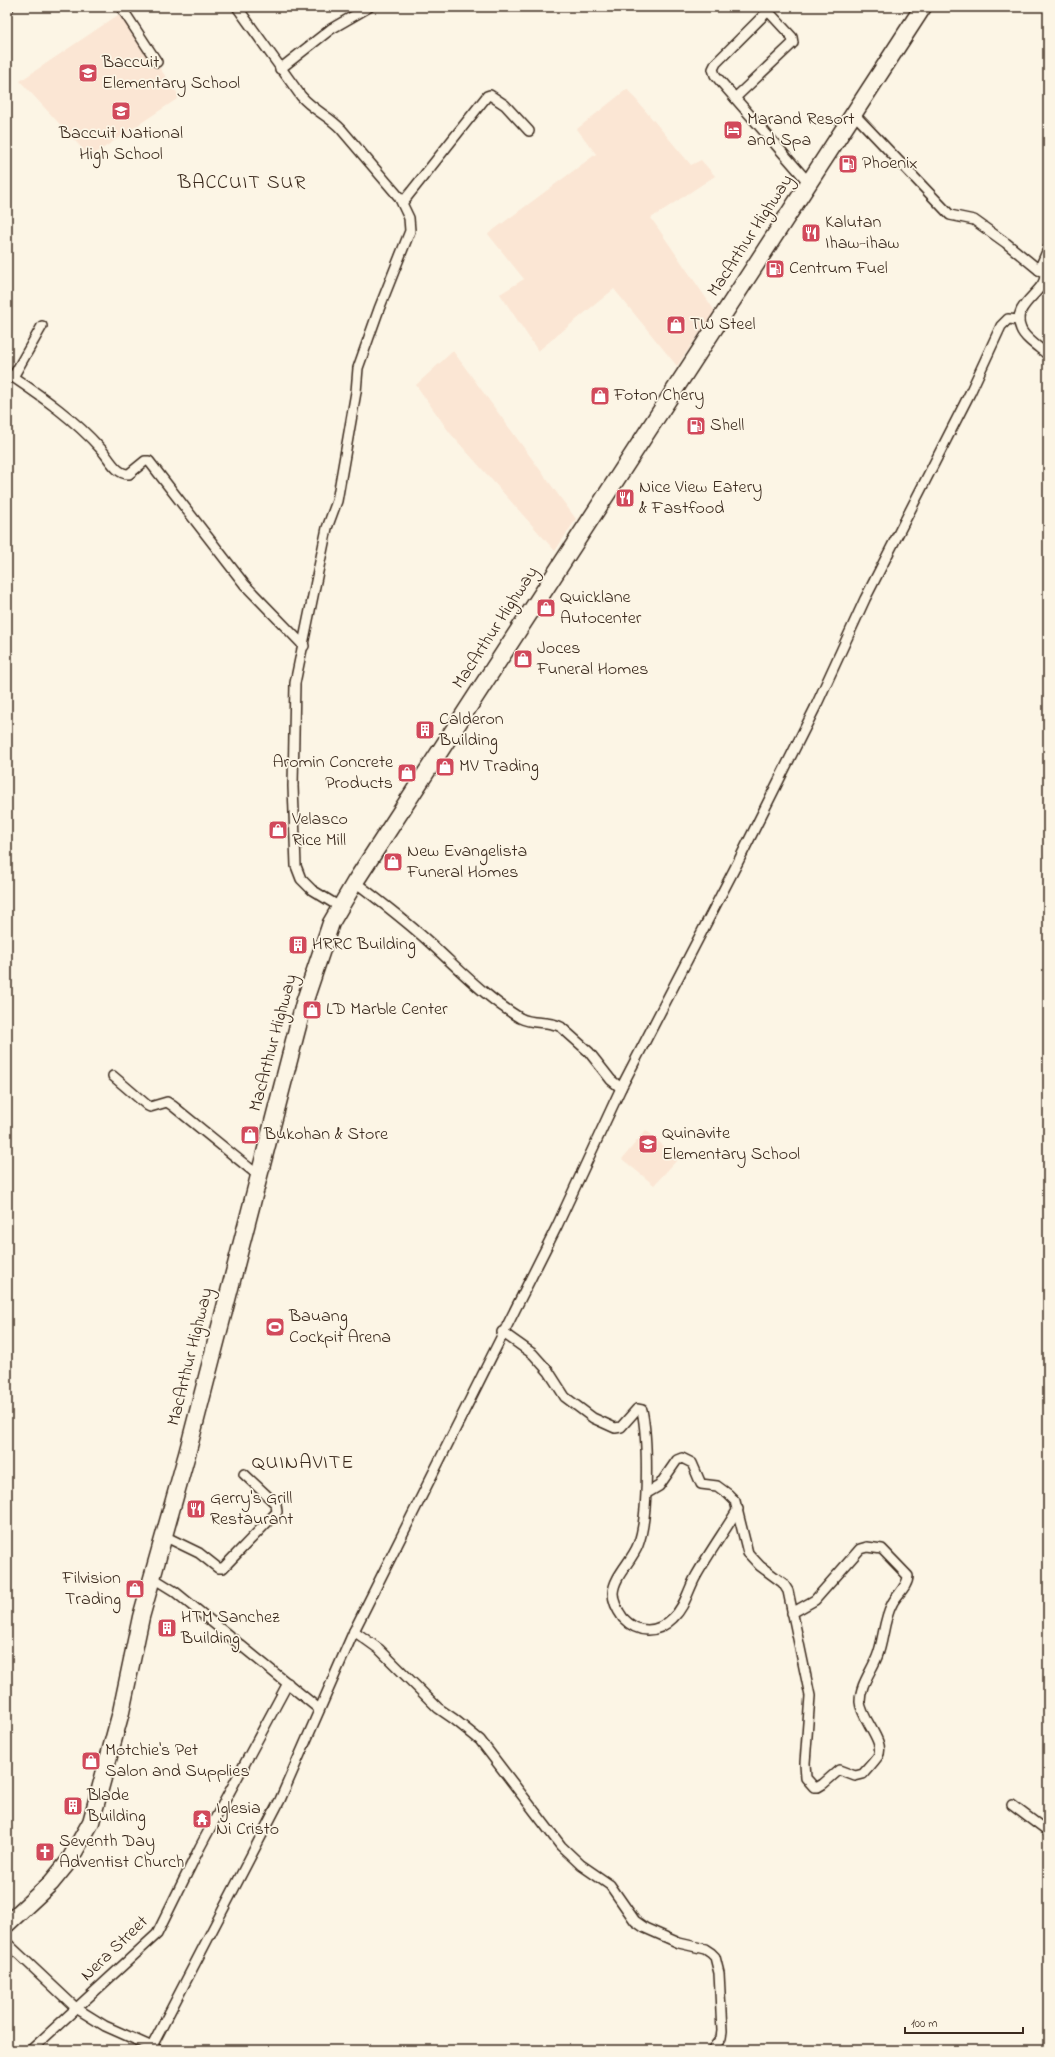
<svg xmlns="http://www.w3.org/2000/svg" width="1055" height="2057" font-family="'Indie Flower',sans-serif">
<style>
.built{fill:#fbe6d4}
.lines{fill:none;stroke-linecap:round;stroke-linejoin:round}
.minor-casing{stroke:#3b2a1e;stroke-width:12}
.trunk-casing{stroke:#3b2a1e;stroke-width:19}
.minor{stroke:#fcf5e5;stroke-width:9}
.trunk{stroke:#fcf5e5;stroke-width:16}
.labels{text-anchor:middle;dominant-baseline:central;stroke-width:3.5;stroke-linejoin:round;paint-order:stroke}
.poi-label{font-size:18px;fill:#3b2a1e;stroke:#fcf5e5;text-anchor:start}
.street-label{font-size:18px;fill:#3b2a1e;stroke:#fcf5e5}
.quarter-label{font-size:20px;letter-spacing:1px;fill:#3b2a1e;stroke:#fcf5e5}
</style>
<rect width="100%" height="100%" fill="#fcf5e5"/>
<filter id="ink" filterUnits="userSpaceOnUse"><feTurbulence type="fractalNoise" baseFrequency=".025" numOctaves="2"/><feDisplacementMap in="SourceGraphic" scale="8" xChannelSelector="R" yChannelSelector="G"/><feConvolveMatrix kernelMatrix="1 2 1 2 8 2 1 2 1" color-interpolation-filters="sRGB"/></filter>
<g filter="url(#ink)">
<!-- built -->
<g class="built">
<path d="M121,13L180,97L90,157L20,81Z"/>
<path d="M627,89L691,165L701,160L715,176L651,218L715,311L677,366L614,289L538,351L500,294L524,279L488,234L596,154L577,129Z"/>
<path d="M453,351L576,519L555,551L450,433L416,385Z"/>
<path d="M268,823L288,824V838L268,837Z"/>
<path d="M646,1130L678,1159L654,1185L622,1159Z"/>
</g>
<g class="lines">
<!-- minor casing -->
<g class="minor-casing">
<g id="minor">
<path d="M121,7L157,62"/>
<path d="M237,7L301,96C313,110 329,116 341,129L399,197L409,218L410,231L379,309L358,368L356,392L337,501L327,528L295,683L293,786L296,866L301,879L312,890L340,907"/>
<path d="M764,7L768,11L716,63L713,69L715,75L809,183"/>
<path d="M7,8L9,7"/>
<path d="M280,69L331,29L369,7"/>
<path d="M735,98L793,43L792,37L768,11"/>
<path d="M854,114L950,215L974,220L1006,243L1039,270L1044,272C1051,291 1009,303 1021,329C1025,339 1040,348 1048,355"/>
<path d="M403,202L487,96L490,95L505,105L529,131"/>
<path d="M1039,270L1048,249"/>
<path d="M7,374L13,377C44,398 75,420 100,448C108,456 116,475 129,474L145,461H149L245,585L304,646"/>
<path d="M13,377L42,326"/>
<path d="M355,882C380,901 405,920 429,942C458,968 485,997 520,1018C533,1025 548,1020 561,1027L589,1052L611,1080L621,1088"/>
<path d="M113,1076L148,1106L150,1107L167,1102L173,1106L259,1176"/>
<path d="M502,1332L533,1354L549,1372L565,1397L593,1418L615,1428L621,1427L637,1409L642,1410C648,1440 649,1517 638,1545C632,1561 614,1576 613,1593C613,1602 618,1611 623,1618C638,1634 657,1634 673,1618C685,1607 688,1590 696,1576C709,1553 724,1532 738,1509"/>
<path d="M647,1493L659,1486L677,1460L682,1458L692,1463L701,1484L717,1486L728,1494L735,1501L748,1553L760,1566L783,1583L788,1591L810,1696L805,1763L806,1778L814,1787H818L823,1784L839,1770L855,1776L863,1774C868,1768 874,1762 878,1756C886,1742 861,1719 860,1702C860,1685 871,1672 877,1657C884,1640 883,1621 892,1604C896,1595 908,1587 908,1576L882,1549L867,1547L860,1549L815,1600L792,1613"/>
<path d="M164,1536L199,1553L218,1568H223L277,1512L276,1504L244,1474"/>
<path d="M153,1578L174,1591L319,1709"/>
<path d="M354,1631L379,1649L438,1708L454,1719L480,1740L561,1846L581,1865L610,1885L635,1921L645,1928L679,1943L705,1949L711,1953L715,1957L719,1973L722,2031L721,2038L712,2050"/>
<path d="M1012,1805L1048,1832"/>
<path d="M7,1943L76,2008L105,2026L159,2050"/>
<path d="M31,2050L157,1934L200,1847L288,1683"/>
<path d="M150,2050L280,1800L354,1631L557,1226L621,1088L737,864L815,708L865,599L970,393L1001,326L1008,319L1019,320"/>
</g>
</g>
<!-- trunk casing -->
<g class="trunk-casing">
<path id="trunk" d="M7,1924L51,1883L69,1861L91,1822L121,1712L141,1617L187,1454L295,1037L304,1003L331,923L355,882L923,7"/>
</g>
<!-- minor -->
<use href="#minor" class="minor"/>
<!-- trunk -->
<use href="#trunk" class="trunk"/>
</g>
</g>
<!-- icons -->
<defs>
<g id="school-square" transform="scale(1)"><rect x="-9" y="-9" width="18" height="18" rx="4" fill="#d1495b" stroke="#fcf5e5"/><path d="M0-5L7-2L0 1L-7-2ZM-4 1L0 2.5L4 1V4Q0 6-4 4Z" fill="#fff"/></g>
<g id="hotel-square" transform="scale(1)"><rect x="-9" y="-9" width="18" height="18" rx="4" fill="#d1495b" stroke="#fcf5e5"/><path d="M-6-4.5h1.5V1H6V5H4.5V3h-9V5H-6ZM-4 0a1.8 1.8 0 1 1 3.6 0ZM.5 0V-2.5h3Q6-2.5 6 0Z" fill="#fff"/></g>
<g id="fuel-square" transform="scale(1)"><rect x="-9" y="-9" width="18" height="18" rx="4" fill="#d1495b" stroke="#fcf5e5"/><path d="M-5.5-6h7V0h2V4h1.3V-2.5L3-4.5l.8-.8L6-3V5H2.5V1h-1V6h-7ZM-4.2-4.7v3.2H.2V-4.7Z" fill="#fff"/></g>
<g id="restaurant-square" transform="scale(1)"><rect x="-9" y="-9" width="18" height="18" rx="4" fill="#d1495b" stroke="#fcf5e5"/><path d="M-5-6h1v4h1v-4h1v4h1v-4h1v5L-1.5 .5V6h-2V.5L-5-1ZM5-6V6H3V1.5H1.5Q1.5-4 5-6Z" fill="#fff"/></g>
<g id="shop-square" transform="scale(1)"><rect x="-9" y="-9" width="18" height="18" rx="4" fill="#d1495b" stroke="#fcf5e5"/><path d="M-5-2.5h2.3a2.7 3.5 0 0 1 5.4 0H5L5.5 6h-11ZM-1.5-2.5h3a1.5 2.3 0 0 0-3 0Z" fill="#fff"/></g>
<g id="building-square" transform="scale(1)"><rect x="-9" y="-9" width="18" height="18" rx="4" fill="#d1495b" stroke="#fcf5e5"/><path d="M-4-6H4V6H1V3H-1V6H-4ZM-2.5-4.3h1.7v1.8h-1.7ZM.8-4.3h1.7v1.8H.8ZM-2.5-1h1.7V.8h-1.7ZM.8-1h1.7V.8H.8Z" fill="#fff"/></g>
<g id="stadium-square" transform="scale(1)"><rect x="-9" y="-9" width="18" height="18" rx="4" fill="#d1495b" stroke="#fcf5e5"/><path d="M0-5a6.5 5 0 1 0 0 10a6.5 5 0 1 0 0-10ZM-3.5-1.8h7v3.6h-7Z" fill="#fff"/></g>
<g id="temple-square" transform="scale(1)"><rect x="-9" y="-9" width="18" height="18" rx="4" fill="#d1495b" stroke="#fcf5e5"/><path d="M0-6L5-2H3V0L6.5 2.5H4V6H1.5V3h-3V6H-4V2.5H-6.5L-3 0V-2H-5Z" fill="#fff"/></g>
<g id="church-square" transform="scale(1)"><rect x="-9" y="-9" width="18" height="18" rx="4" fill="#d1495b" stroke="#fcf5e5"/><path d="M-1.2-6h2.4v3.5h3.3v2.4h-3.3V6h-2.4V-.1h-3.3v-2.4h3.3Z" fill="#fff"/></g>
</defs>
<g fill-rule="evenodd">
<use href="#school-square" x="88" y="73"/>
<use href="#school-square" x="121" y="111"/>
<use href="#hotel-square" x="733" y="130"/>
<use href="#fuel-square" x="848" y="164"/>
<use href="#restaurant-square" x="811" y="233"/>
<use href="#fuel-square" x="775" y="269"/>
<use href="#shop-square" x="676" y="325"/>
<use href="#shop-square" x="600" y="396"/>
<use href="#fuel-square" x="696" y="426"/>
<use href="#restaurant-square" x="625" y="498"/>
<use href="#shop-square" x="546" y="608"/>
<use href="#shop-square" x="523" y="659"/>
<use href="#building-square" x="425" y="730"/>
<use href="#shop-square" x="445" y="767"/>
<use href="#shop-square" x="407" y="773"/>
<use href="#shop-square" x="278" y="830"/>
<use href="#shop-square" x="393" y="862"/>
<use href="#building-square" x="298" y="945"/>
<use href="#shop-square" x="312" y="1010"/>
<use href="#shop-square" x="250" y="1135"/>
<use href="#school-square" x="648" y="1144"/>
<use href="#stadium-square" x="275" y="1327"/>
<use href="#restaurant-square" x="196" y="1509"/>
<use href="#shop-square" x="135" y="1589"/>
<use href="#building-square" x="167" y="1628"/>
<use href="#shop-square" x="91" y="1761"/>
<use href="#building-square" x="73" y="1806"/>
<use href="#temple-square" x="202" y="1819"/>
<use href="#church-square" x="45" y="1852"/>
</g>
<g class="labels">
<!-- poi labels -->
<g class="poi-label">
<text x="102" y="63">Baccuit<tspan x="102" dy="21">Elementary School</tspan></text>
<text x="747" y="120">Marand Resort<tspan x="747" dy="21">and Spa</tspan></text>
<text x="121" y="134" text-anchor="middle">Baccuit National<tspan x="121" dy="21">High School</tspan></text>
<text x="862" y="164">Phoenix</text>
<text x="825" y="223">Kalutan<tspan x="825" dy="21">Ihaw-ihaw</tspan></text>
<text x="789" y="269">Centrum Fuel</text>
<text x="690" y="325">TW Steel</text>
<text x="614" y="396">Foton Chery</text>
<text x="710" y="426">Shell</text>
<text x="639" y="488">Nice View Eatery<tspan x="639" dy="21">&amp; Fastfood</tspan></text>
<text x="560" y="598">Quicklane<tspan x="560" dy="21">Autocenter</tspan></text>
<text x="537" y="649">Joces<tspan x="537" dy="21">Funeral Homes</tspan></text>
<text x="439" y="720">Calderon<tspan x="439" dy="21">Building</tspan></text>
<text x="393" y="763" text-anchor="end">Aromin Concrete<tspan x="393" dy="21">Products</tspan></text>
<text x="459" y="767">MV Trading</text>
<text x="292" y="820">Velasco<tspan x="292" dy="21">Rice Mill</tspan></text>
<text x="407" y="852">New Evangelista<tspan x="407" dy="21">Funeral Homes</tspan></text>
<text x="312" y="945">HRRC Building</text>
<text x="326" y="1010">LD Marble Center</text>
<text x="662" y="1134">Quinavite<tspan x="662" dy="21">Elementary School</tspan></text>
<text x="264" y="1135">Bukohan &amp; Store</text>
<text x="289" y="1317">Bauang<tspan x="289" dy="21">Cockpit Arena</tspan></text>
<text x="210" y="1499">Gerry's Grill<tspan x="210" dy="21">Restaurant</tspan></text>
<text x="121" y="1579" text-anchor="end">Filvision<tspan x="121" dy="21">Trading</tspan></text>
<text x="181" y="1618">HTM Sanchez<tspan x="181" dy="21">Building</tspan></text>
<text x="105" y="1751">Motchie's Pet<tspan x="105" dy="21">Salon and Supplies</tspan></text>
<text x="87" y="1796">Blade<tspan x="87" dy="21">Building</tspan></text>
<text x="216" y="1809">Iglesia<tspan x="216" dy="21">Ni Cristo</tspan></text>
<text x="59" y="1842">Seventh Day<tspan x="59" dy="21">Adventist Church</tspan></text>
</g>
<!-- street labels -->
<g class="street-label">
<text transform="translate(751 236) rotate(-57)">MacArthur Highway</text>
<text transform="translate(496 628) rotate(-57)">MacArthur Highway</text>
<text transform="translate(274 1043) rotate(-75)">MacArthur Highway</text>
<text transform="translate(191 1357) rotate(-76)">MacArthur Highway</text>
<text transform="translate(115 1949) rotate(-44)">Nera Street</text>
</g>
<!-- quarter labels -->
<g class="quarter-label">
<text x="242" y="183">BACCUIT SUR</text>
<text x="303" y="1463">QUINAVITE</text>
</g>
</g>
<!-- margin -->
<rect width="1055" height="2057" fill="none" stroke="#fcf5e5" stroke-width="24"/>
<rect x="12" y="12" width="1031" height="2033" fill="none" stroke="#3b2a1e" stroke-width="1.5" filter="url(#ink)"/>
<!-- scale -->
<path d="M905 2027v6h118v-6" fill="none" stroke="#3b2a1e" stroke-width="2"/>
<text x="911" y="2027" font-size="12" fill="#3b2a1e" stroke="#fcf5e5" stroke-width="3" paint-order="stroke">100 m</text>
</svg>
